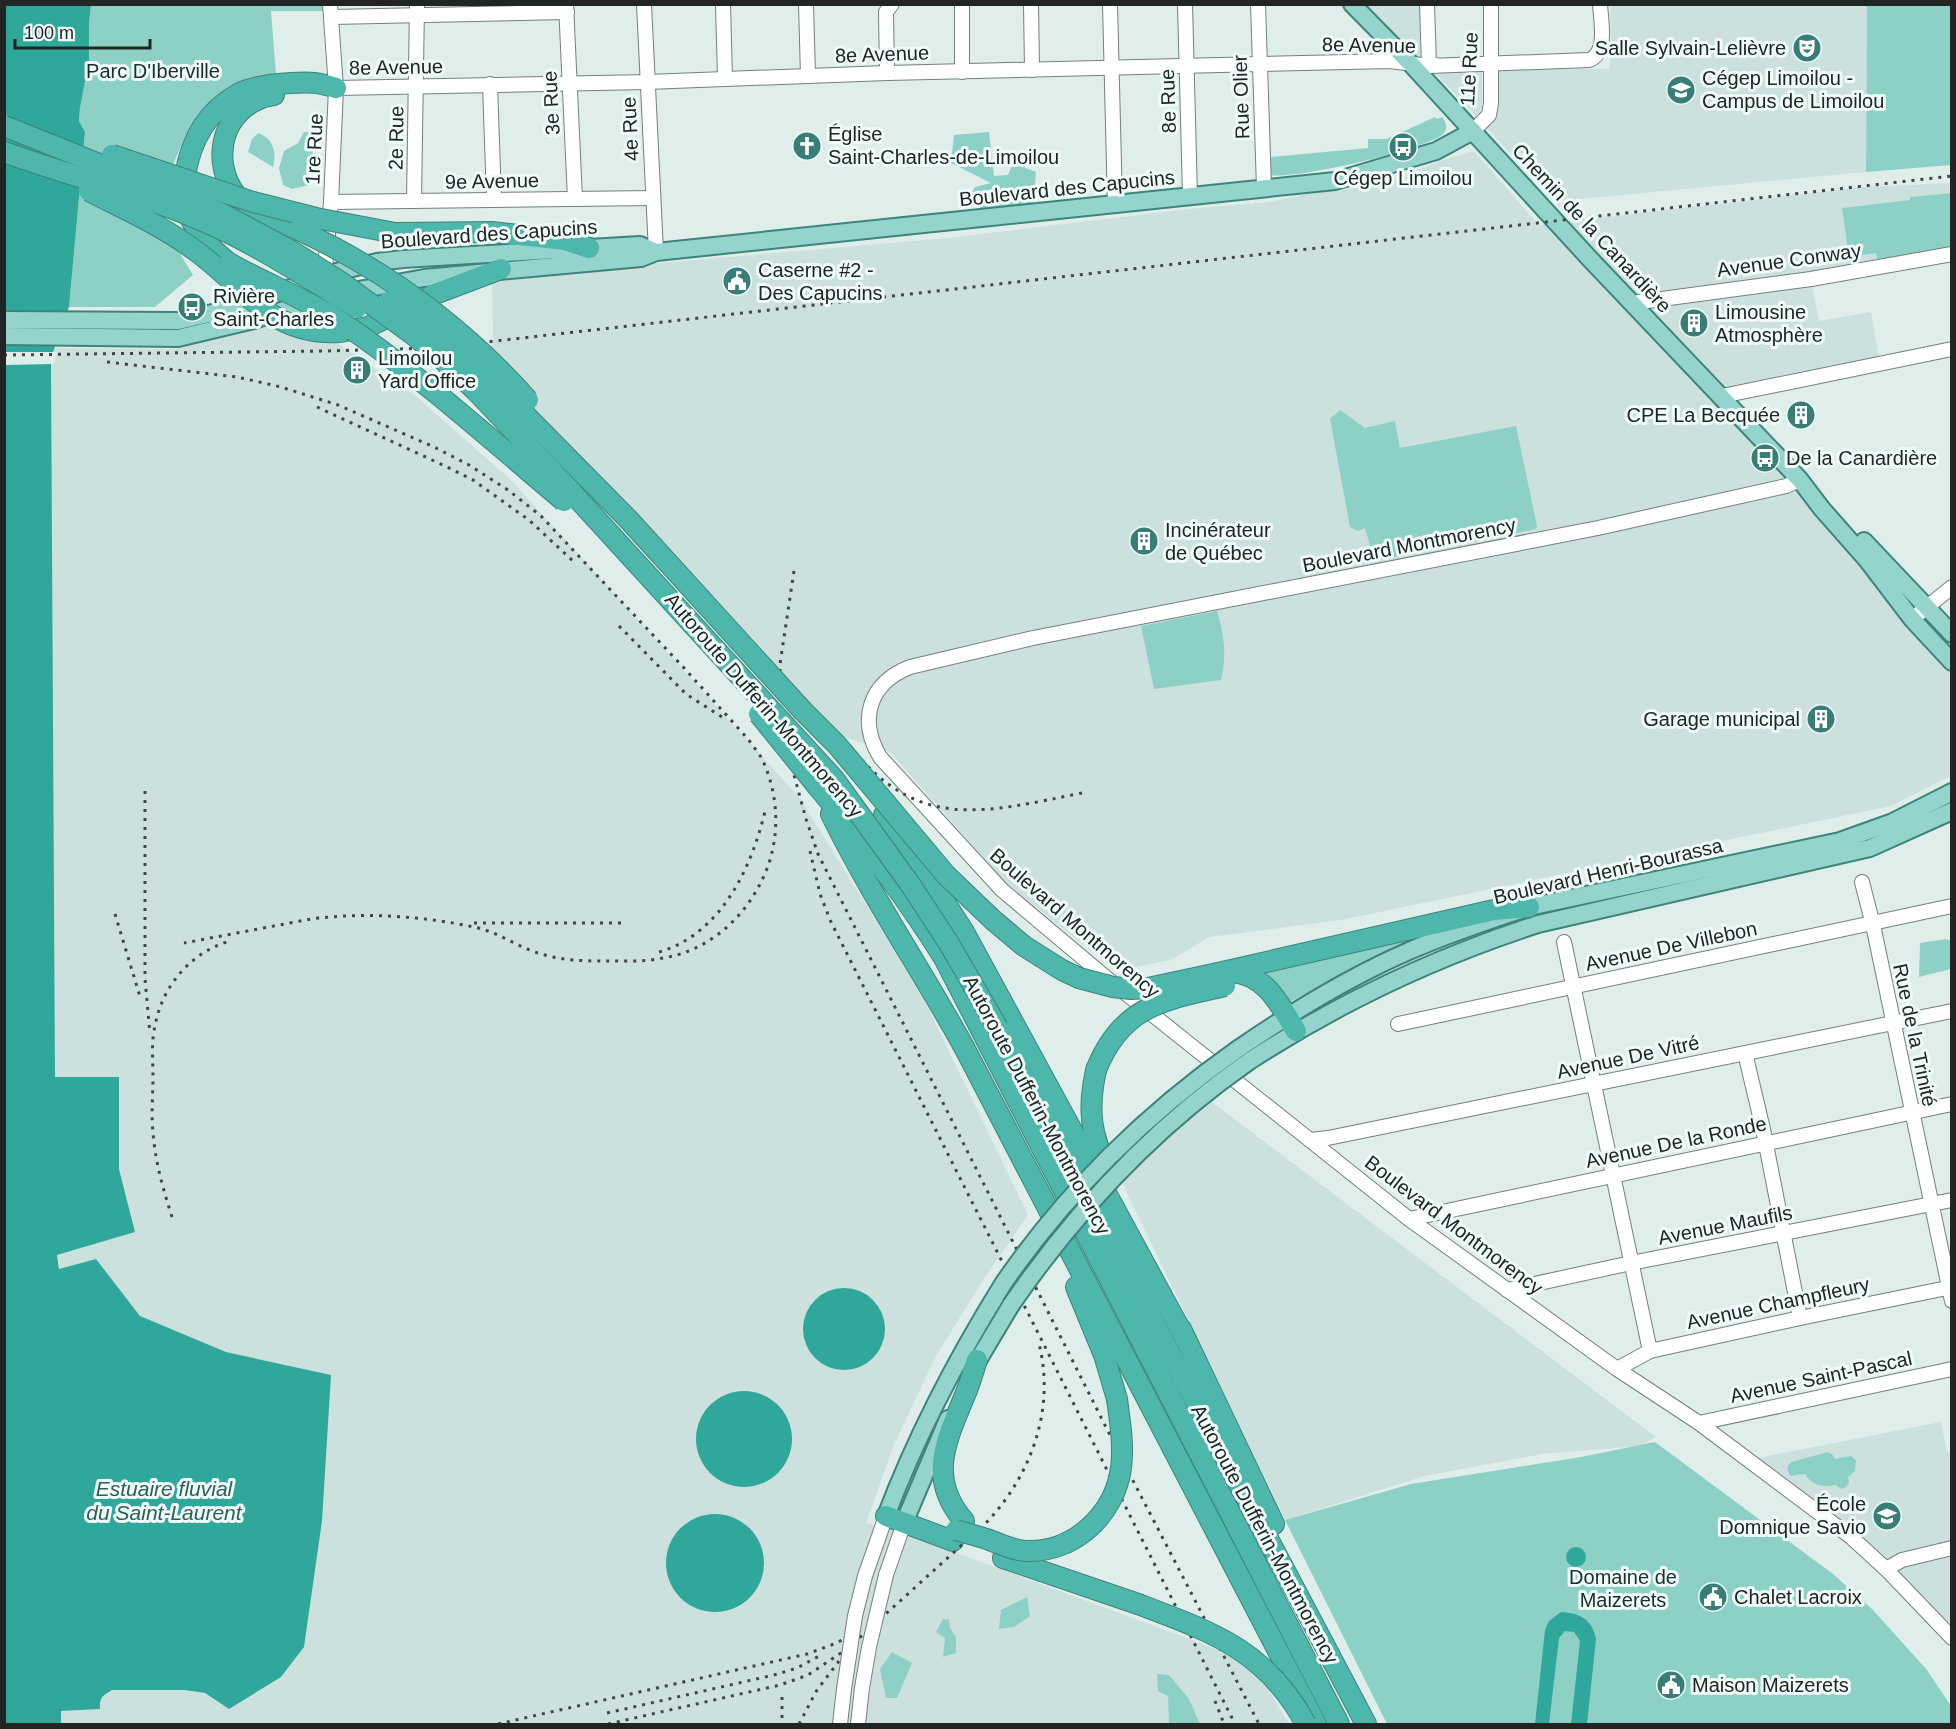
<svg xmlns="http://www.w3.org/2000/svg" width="1956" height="1729" font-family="Helvetica,sans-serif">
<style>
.built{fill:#cce1de}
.green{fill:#8dd0c6}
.water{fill:#2fa89b}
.pier{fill:#e0eeeb}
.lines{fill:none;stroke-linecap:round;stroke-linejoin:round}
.minor-casing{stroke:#74807e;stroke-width:16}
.major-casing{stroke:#3d847b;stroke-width:20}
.highway-casing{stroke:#3d847b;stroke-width:22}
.minor{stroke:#fff;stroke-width:14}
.major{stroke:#94d4cc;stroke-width:16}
.highway{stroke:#4cb7aa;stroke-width:20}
.rail{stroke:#404745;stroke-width:3;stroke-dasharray:3 6;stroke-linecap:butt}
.minor-bridge-casing{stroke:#74807e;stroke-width:16;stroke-linecap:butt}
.major-bridge-casing{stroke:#3d847b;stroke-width:20;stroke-linecap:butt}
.highway-bridge-casing{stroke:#3d847b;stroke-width:22;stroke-linecap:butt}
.minor-bridge{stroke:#fff;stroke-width:14}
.major-bridge{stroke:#94d4cc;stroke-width:16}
.highway-bridge{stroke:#4cb7aa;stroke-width:20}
.labels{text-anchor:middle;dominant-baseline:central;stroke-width:6;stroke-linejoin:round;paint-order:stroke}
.street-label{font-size:20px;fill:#212625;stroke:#eefbf9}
.poi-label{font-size:20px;fill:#212625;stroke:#eefbf9;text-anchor:start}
.park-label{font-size:20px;fill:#1a2e2b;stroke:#eefbf9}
.water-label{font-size:21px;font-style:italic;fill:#2f5f59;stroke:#eefbf9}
</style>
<rect width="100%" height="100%" fill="#e0eeeb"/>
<!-- built -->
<g class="built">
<path d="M1360,5H1427L1429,66L1412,65Z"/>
<path d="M1612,5H1867L1866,172L1559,201L1562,210L1485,126L1495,71L1499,68L1609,69L1611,54L1610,12Z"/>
<path d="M1477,70L1482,71V107L1476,116L1435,73Z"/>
<path d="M1474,151L1539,225L1863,187L1951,183V193L1911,197V200L1842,208L1876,252L1879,267L1811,279L1819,321L1871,312L1880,365L1723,396L1951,668V776L1891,806L1341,920L1209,937L1171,960L1116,971L1005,882L890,752L811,726L620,526L474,363L493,344L492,281L588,273L648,264L948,238L1188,209L1268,202L1402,176L1440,161Z"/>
<path d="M271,325L294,338L334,341L411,392L510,479L799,797L919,989L1028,1215L985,1277L936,1356L893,1447L866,1523L900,1532L1214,1648L1245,1665L1268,1689L1289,1724H61V1711L99,1709V1702L103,1695L112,1690H184L205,1693L229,1709L331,1375L226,1352L140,1316L96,1259L60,1269L57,1255L135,1232L119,1169V1078L55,1077L50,358L53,348L176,349Z"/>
<path d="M1209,1100L1656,1437L1640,1446L1542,1454L1425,1476L1285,1520L1123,1185L1126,1168Z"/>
<path d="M1941,1422L1947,1452L1951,1451V1638L1886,1569L1747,1460Z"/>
</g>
<!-- green -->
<g class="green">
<path d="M91,5H330L331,11H271L276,74L234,87L205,108L186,134L164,186L163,211L170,237L193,275L155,307H69L85,132L79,121L80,108L89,60V24Z"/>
<path d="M1867,5H1951V165L1866,172Z"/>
<path d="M1435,117L1437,119L1442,117C1446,122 1448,128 1444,133C1431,149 1292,180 1271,175V157L1368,148V139H1387Z"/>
<path d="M304,132H313L312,179L309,185L292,189L283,185L279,168L284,151L298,143Z"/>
<path d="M989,132L994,176L1008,175L1013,163L1036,172L1033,211H981L978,201L969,197L975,187L991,183L951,163L954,135Z"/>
<path d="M258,133C273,138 277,152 273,167L248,152L252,139Z"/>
<path d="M1951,193V254L1879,267L1876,253L1849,257L1842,208L1910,200V197Z"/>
<path d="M1340,410L1365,428L1395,421L1400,448L1516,426L1537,526L1536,529L1360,564L1357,552L1371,549L1365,528L1358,531L1350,527L1330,419Z"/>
<path d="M1217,611C1224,633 1227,657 1221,680L1154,689L1141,626Z"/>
<path d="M1427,935L1372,959L1288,1003L1250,967Z"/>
<path d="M1946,939L1951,941V969L1919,977L1920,943Z"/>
<path d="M1655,1442L1833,1574L1873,1610L1927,1670L1951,1706V1724H1387L1285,1520L1411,1484L1581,1457Z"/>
<path d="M1828,1452L1832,1454L1835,1459L1851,1456L1856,1460L1855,1471L1848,1477L1849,1483L1846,1487L1841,1489L1836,1485C1824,1488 1811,1485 1805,1474L1790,1476L1787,1468L1791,1462Z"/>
<path d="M1027,1597L1030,1616L1014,1627L999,1629L1001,1610Z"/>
<path d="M943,1619L949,1620L950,1628L956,1637V1653L943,1657L945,1638L936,1632Z"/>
<path d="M892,1652L912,1663L897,1698H886L880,1669Z"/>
<path d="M1157,1674L1169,1675L1189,1699L1200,1724H1169L1168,1696L1158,1691Z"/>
</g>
<!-- water -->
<g class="water">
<path d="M5,5H91L89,24V60L80,108L79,121L85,132L69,307L52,355L51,365L55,1077H119V1169L135,1232L57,1255L59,1269L96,1259L140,1316L226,1352L331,1375L322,1521L304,1647L281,1677L229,1709L205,1693L184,1690H112C103,1695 99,1698 100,1709L61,1711V1724H5Z"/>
<circle cx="844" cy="1329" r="41"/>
<circle cx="744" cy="1439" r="48"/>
<circle cx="715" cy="1563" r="49"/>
<circle cx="1576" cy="1557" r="10"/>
<path d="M1561,1612C1580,1613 1592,1619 1596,1639L1587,1724H1571L1580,1641L1574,1632L1565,1631L1559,1638L1549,1724H1535L1545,1630L1549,1621Z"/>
</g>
<!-- pier -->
<path class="pier" d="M5,352H57L54,364L5,365Z"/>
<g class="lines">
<!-- minor casing -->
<g class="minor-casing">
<g id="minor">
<path d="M566,4L575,199"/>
<path d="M644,4L656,252"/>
<path d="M723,4L725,79"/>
<path d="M806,4L808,76"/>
<path d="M962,4V72"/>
<path d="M1031,4L1032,70"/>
<path d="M1110,4L1115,205"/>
<path d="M1185,4L1190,196"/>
<path d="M1258,4L1264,188"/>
<path d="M1427,4L1429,66L1436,65"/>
<path d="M331,17L567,12"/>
<path d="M887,73L886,12L892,4"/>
<path d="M490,84L494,200"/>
<path d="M336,88L647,82L887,73L1390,61L1429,66L1589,60C1608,53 1601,22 1600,4"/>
<path d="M1473,131L1489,115L1491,103V4"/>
<path d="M414,201L417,4"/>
<path d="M331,202L653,198"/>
<path d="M324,278L331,202L336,88L330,4"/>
<path d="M1632,303L1811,279L1952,254"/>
<path d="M1722,396L1952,349"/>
<path d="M1800,480L1786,486L1598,528L1033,638L910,667C869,683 858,720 880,757L1002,890L1109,980L1409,1219L1617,1369L1699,1423L1851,1537L1886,1569L1952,1638"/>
<path d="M1912,619L1952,587"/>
<path d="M1862,882L1873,925L1952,1301"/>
<path d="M1564,942L1650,1351"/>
<path d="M1398,1024L1952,906"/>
<path d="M1745,1053L1763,1129L1800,1318"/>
<path d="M1311,1140L1328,1138L1952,1011"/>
<path d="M1409,1219L1952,1104"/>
<path d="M1507,1290L1631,1263L1952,1200"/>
<path d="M1617,1369L1650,1351L1800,1318L1952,1287"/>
<path d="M1699,1423L1952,1369"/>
<path d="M1886,1569L1902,1560L1952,1548"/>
<path d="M886,1575L904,1523"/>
<path d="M865,1576L886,1516"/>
<path d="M840,1724L844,1689"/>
<path d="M858,1724L862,1688"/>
</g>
</g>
<!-- major casing -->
<g class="major-casing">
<g id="major">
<path d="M1352,4L1412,65L1589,258L1800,480L1822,509L1867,560L1912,619L1952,662"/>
<path d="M4,320L178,321L247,305L324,275L377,262L403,259L640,245L656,252"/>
<path d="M4,336L178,338L254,320L326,296L424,278L641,258L656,252L1335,181L1436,151L1473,131"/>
<path d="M1864,541L1952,634"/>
<path d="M1238,1049C1292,1012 1349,977 1409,951C1448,934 1489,920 1529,907L1840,841L1893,822L1952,792"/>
<path d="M1248,1062C1338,1003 1436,957 1538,924L1870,848L1952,811"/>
<path d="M971,1372L1011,1305"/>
<path d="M886,1516C917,1434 957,1358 1003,1284"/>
<path d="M904,1523L948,1419"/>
</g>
</g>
<!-- highway casing -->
<g class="highway-casing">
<g id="highway">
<path d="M274,95C269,96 262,97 257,100C213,120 212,180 248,207C263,218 283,223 299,230"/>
<path d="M4,152L24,159"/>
<path d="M395,233L492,232L565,240L589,248"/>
<path d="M229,263C209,248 189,225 184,200C183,192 185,185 185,177C190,142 206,112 238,94C253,86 274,84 291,83C311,82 318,82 336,88"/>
<path d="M340,332L368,327L435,294L501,269"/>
<path d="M818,787C864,842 906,897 944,958L1339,1724"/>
<path d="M831,814C870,894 921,969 964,1047L1316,1724"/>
<path d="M884,815L907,844L964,932L1186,1340"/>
<path d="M1231,972C1266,974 1280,1005 1296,1031"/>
<path d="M1218,973L1494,910L1529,907"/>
<path d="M998,1028L1366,1724"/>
<path d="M1096,1070C1087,1111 1091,1134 1108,1171"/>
<path d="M1076,1287L1104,1355L1117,1399"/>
<path d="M1181,1329L1274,1524"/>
<path d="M886,1516L953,1541"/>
<path d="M964,1521C927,1478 946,1441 965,1395C970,1384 973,1372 977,1360"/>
<path d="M1003,1558L1138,1604"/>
</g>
</g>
<!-- minor -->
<use href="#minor" class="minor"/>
<!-- major -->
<use href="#major" class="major"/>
<!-- highway -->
<use href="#highway" class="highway"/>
<!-- rail -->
<g class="rail">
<path d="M4,355L325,351L434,348L1952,176"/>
<path d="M107,362L237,377L281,387L338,405L434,447L469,465L508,490L541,516L685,669L748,739L761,757C780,795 781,842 762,880C743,920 707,951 663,958C645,962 626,961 608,961C587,961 566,961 545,955C520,949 499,932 474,927C422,916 364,912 311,919L184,943"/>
<path d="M317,407L445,466L473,480L529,520L574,562"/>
<path d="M794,571L780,664V713L788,753L806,819L818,854L1127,1469L1259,1724"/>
<path d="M619,626L686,694L725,719"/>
<path d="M850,746C918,833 986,812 1082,793"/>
<path d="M145,791V979L150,1034"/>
<path d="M810,851L820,894L831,922L1235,1724"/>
<path d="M115,914L141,1000"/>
<path d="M474,923H624"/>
<path d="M659,952C722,934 753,865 766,807"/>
<path d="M172,1217C163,1189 155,1161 153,1132C151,1113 153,1095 153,1076C153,1060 151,1042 155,1026C162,986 191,952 230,941"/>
<path d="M782,1697V1724"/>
<path d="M1215,1701L1224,1724"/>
<path d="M607,1713L774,1675L797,1668L821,1655"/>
<path d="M498,1724L807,1654L834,1644L860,1631"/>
<path d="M608,1724L780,1685L808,1675L847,1649L984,1525C1030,1478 1056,1410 1039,1344"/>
<path d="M799,1724L817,1690L839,1661"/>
</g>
<!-- minor-bridge casing -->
<g class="minor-bridge-casing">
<g id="minor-bridge">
<path d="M862,1688L869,1647L886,1575"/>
<path d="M844,1689L855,1616L865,1576"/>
</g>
</g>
<!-- major-bridge casing -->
<g class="major-bridge-casing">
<g id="major-bridge">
<path d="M1003,1284C1065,1193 1148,1112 1238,1049"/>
<path d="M1011,1305C1075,1212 1155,1127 1248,1062"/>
</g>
</g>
<!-- highway-bridge casing -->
<g class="highway-bridge-casing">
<g id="highway-bridge">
<path d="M4,126L219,212L290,250L341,282L416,337L444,361L476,391L567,487L834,779L910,884L948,942L998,1028"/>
<path d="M112,155L253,202L316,218L395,233"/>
<path d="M24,159C92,182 163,201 227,232C272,254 314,282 357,308"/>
<path d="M89,191C124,209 161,225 193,249C245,285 268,336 340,332"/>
<path d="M299,230C387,271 463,327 528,400"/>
<path d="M229,263C264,283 304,298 338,320C419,374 490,439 564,501"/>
<path d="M388,302L432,330L474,363L628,519L803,711L837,745L946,875L993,920L1024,946L1062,970L1079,978L1113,987L1131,989L1148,988L1218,973"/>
<path d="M759,714L818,787"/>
<path d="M1096,1070C1122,1005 1164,1000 1225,986"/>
<path d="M956,1530C966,1533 977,1536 987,1539C1000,1544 1012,1550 1026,1551C1074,1553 1115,1514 1121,1468C1124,1445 1120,1422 1117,1399"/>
<path d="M1138,1604C1212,1632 1266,1650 1306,1724"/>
</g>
</g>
<!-- minor-bridge -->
<use href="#minor-bridge" class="minor-bridge"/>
<!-- major-bridge -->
<use href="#major-bridge" class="major-bridge"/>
<!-- highway-bridge -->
<use href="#highway-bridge" class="highway-bridge"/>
</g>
<!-- icons -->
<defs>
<g id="theatre-disc" transform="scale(1.5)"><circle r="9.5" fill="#387e76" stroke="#eefbf9"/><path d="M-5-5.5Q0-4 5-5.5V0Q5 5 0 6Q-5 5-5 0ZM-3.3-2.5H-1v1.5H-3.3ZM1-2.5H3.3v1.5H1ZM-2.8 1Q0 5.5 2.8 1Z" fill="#fff"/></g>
<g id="university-disc" transform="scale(1.5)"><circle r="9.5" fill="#387e76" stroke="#eefbf9"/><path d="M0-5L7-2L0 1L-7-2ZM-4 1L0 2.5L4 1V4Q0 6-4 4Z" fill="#fff"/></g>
<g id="church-disc" transform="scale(1.5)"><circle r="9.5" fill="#387e76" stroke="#eefbf9"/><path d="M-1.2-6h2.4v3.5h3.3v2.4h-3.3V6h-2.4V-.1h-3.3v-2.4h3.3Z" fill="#fff"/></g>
<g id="bus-disc" transform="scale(1.5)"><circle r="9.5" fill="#387e76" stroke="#eefbf9"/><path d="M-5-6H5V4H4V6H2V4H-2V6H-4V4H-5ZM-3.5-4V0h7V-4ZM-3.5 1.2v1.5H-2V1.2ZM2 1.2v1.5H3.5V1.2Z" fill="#fff"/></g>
<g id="civic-disc" transform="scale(1.5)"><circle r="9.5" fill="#387e76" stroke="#eefbf9"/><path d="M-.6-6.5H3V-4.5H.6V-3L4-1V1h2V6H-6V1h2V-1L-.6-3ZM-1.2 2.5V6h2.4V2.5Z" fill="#fff"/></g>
<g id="building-disc" transform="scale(1.5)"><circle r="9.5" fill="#387e76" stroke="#eefbf9"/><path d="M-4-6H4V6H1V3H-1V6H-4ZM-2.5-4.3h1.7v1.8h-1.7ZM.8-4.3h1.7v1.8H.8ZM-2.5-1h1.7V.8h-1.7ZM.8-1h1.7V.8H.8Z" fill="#fff"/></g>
<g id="school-disc" transform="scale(1.5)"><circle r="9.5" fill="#387e76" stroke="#eefbf9"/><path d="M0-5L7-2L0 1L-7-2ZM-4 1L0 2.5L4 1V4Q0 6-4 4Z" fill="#fff"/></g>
</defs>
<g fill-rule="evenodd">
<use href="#theatre-disc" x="1807" y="48"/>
<use href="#university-disc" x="1681" y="90"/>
<use href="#church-disc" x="807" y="146"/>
<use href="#bus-disc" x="1403" y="147"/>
<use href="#civic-disc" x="737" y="281"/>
<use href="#bus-disc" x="192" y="307"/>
<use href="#building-disc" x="1694" y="323"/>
<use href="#building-disc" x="357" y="370"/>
<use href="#building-disc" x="1801" y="415"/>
<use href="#bus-disc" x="1765" y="458"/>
<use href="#building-disc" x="1144" y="541"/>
<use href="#building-disc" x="1821" y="719"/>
<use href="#school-disc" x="1887" y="1516"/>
<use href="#civic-disc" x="1713" y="1597"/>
<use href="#civic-disc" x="1671" y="1685"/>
</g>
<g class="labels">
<!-- street labels -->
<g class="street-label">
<text transform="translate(1369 45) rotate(1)">8e Avenue</text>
<text transform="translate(882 54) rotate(-2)">8e Avenue</text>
<text transform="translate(396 67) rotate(-1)">8e Avenue</text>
<text transform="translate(1469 69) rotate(-87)">11e Rue</text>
<text transform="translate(1241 97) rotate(-92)">Rue Olier</text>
<text transform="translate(1168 101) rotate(-92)">8e Rue</text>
<text transform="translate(551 103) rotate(-93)">3e Rue</text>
<text transform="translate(630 129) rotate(-93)">4e Rue</text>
<text transform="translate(396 138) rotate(-89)">2e Rue</text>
<text transform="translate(314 149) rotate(-87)">1re Rue</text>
<text transform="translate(492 181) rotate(-1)">9e Avenue</text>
<text transform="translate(1067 188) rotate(-6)">Boulevard des Capucins</text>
<text transform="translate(1592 228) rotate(47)">Chemin de la Canardière</text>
<text transform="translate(489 234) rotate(-4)">Boulevard des Capucins</text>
<text transform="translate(1789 260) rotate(-8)">Avenue Conway</text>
<text transform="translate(1409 545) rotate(-11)">Boulevard Montmorency</text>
<text transform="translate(764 705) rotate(49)">Autoroute Dufferin-Montmorency</text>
<text transform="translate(1608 871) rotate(-13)">Boulevard Henri-Bourassa</text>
<text transform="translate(1075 923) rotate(41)">Boulevard Montmorency</text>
<text transform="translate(1671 946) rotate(-12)">Avenue De Villebon</text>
<text transform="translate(1915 1035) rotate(78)">Rue de la Trinité</text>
<text transform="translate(1628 1057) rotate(-12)">Avenue De Vitré</text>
<text transform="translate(1037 1105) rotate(62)">Autoroute Dufferin-Montmorency</text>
<text transform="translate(1676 1142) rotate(-12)">Avenue De la Ronde</text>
<text transform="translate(1454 1225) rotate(37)">Boulevard Montmorency</text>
<text transform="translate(1725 1225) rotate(-11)">Avenue Maufils</text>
<text transform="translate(1778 1303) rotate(-12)">Avenue Champfleury</text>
<text transform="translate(1821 1377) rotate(-12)">Avenue Saint-Pascal</text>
<text transform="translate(1265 1534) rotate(62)">Autoroute Dufferin-Montmorency</text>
</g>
<!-- poi labels -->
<g class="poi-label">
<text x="1786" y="48" text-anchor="end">Salle Sylvain-Lelièvre</text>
<text x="1702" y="78">Cégep Limoilou -<tspan x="1702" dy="23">Campus de Limoilou</tspan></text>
<text x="828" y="134">Église<tspan x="828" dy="23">Saint-Charles-de-Limoilou</tspan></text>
<text x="1403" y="178" text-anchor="middle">Cégep Limoilou</text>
<text x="758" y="270">Caserne #2 -<tspan x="758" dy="23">Des Capucins</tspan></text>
<text x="213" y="296">Rivière<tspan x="213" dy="23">Saint-Charles</tspan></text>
<text x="1715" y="312">Limousine<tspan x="1715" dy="23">Atmosphère</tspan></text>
<text x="378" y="358">Limoilou<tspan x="378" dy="23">Yard Office</tspan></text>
<text x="1780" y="415" text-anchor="end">CPE La Becquée</text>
<text x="1786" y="458">De la Canardière</text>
<text x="1165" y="530">Incinérateur<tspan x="1165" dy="23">de Québec</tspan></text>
<text x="1800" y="719" text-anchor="end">Garage municipal</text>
<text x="1866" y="1504" text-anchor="end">École<tspan x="1866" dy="23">Domnique Savio</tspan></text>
<text x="1734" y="1597">Chalet Lacroix</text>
<text x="1692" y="1685">Maison Maizerets</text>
</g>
<!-- park labels -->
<g class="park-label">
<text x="153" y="71">Parc D'Iberville</text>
<text x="1623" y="1577">Domaine de<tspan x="1623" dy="23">Maizerets</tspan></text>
</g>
<!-- water labels -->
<g class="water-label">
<text x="164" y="1488">Estuaire fluvial<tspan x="164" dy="24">du Saint-Laurent</tspan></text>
</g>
</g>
<!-- border -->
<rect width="1956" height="1729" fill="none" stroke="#212625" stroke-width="12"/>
<!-- scale -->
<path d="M15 39v9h135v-9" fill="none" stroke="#212625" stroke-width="3"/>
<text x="24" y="39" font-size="18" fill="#212625" stroke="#eefbf9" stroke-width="4.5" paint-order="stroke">100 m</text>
</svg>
